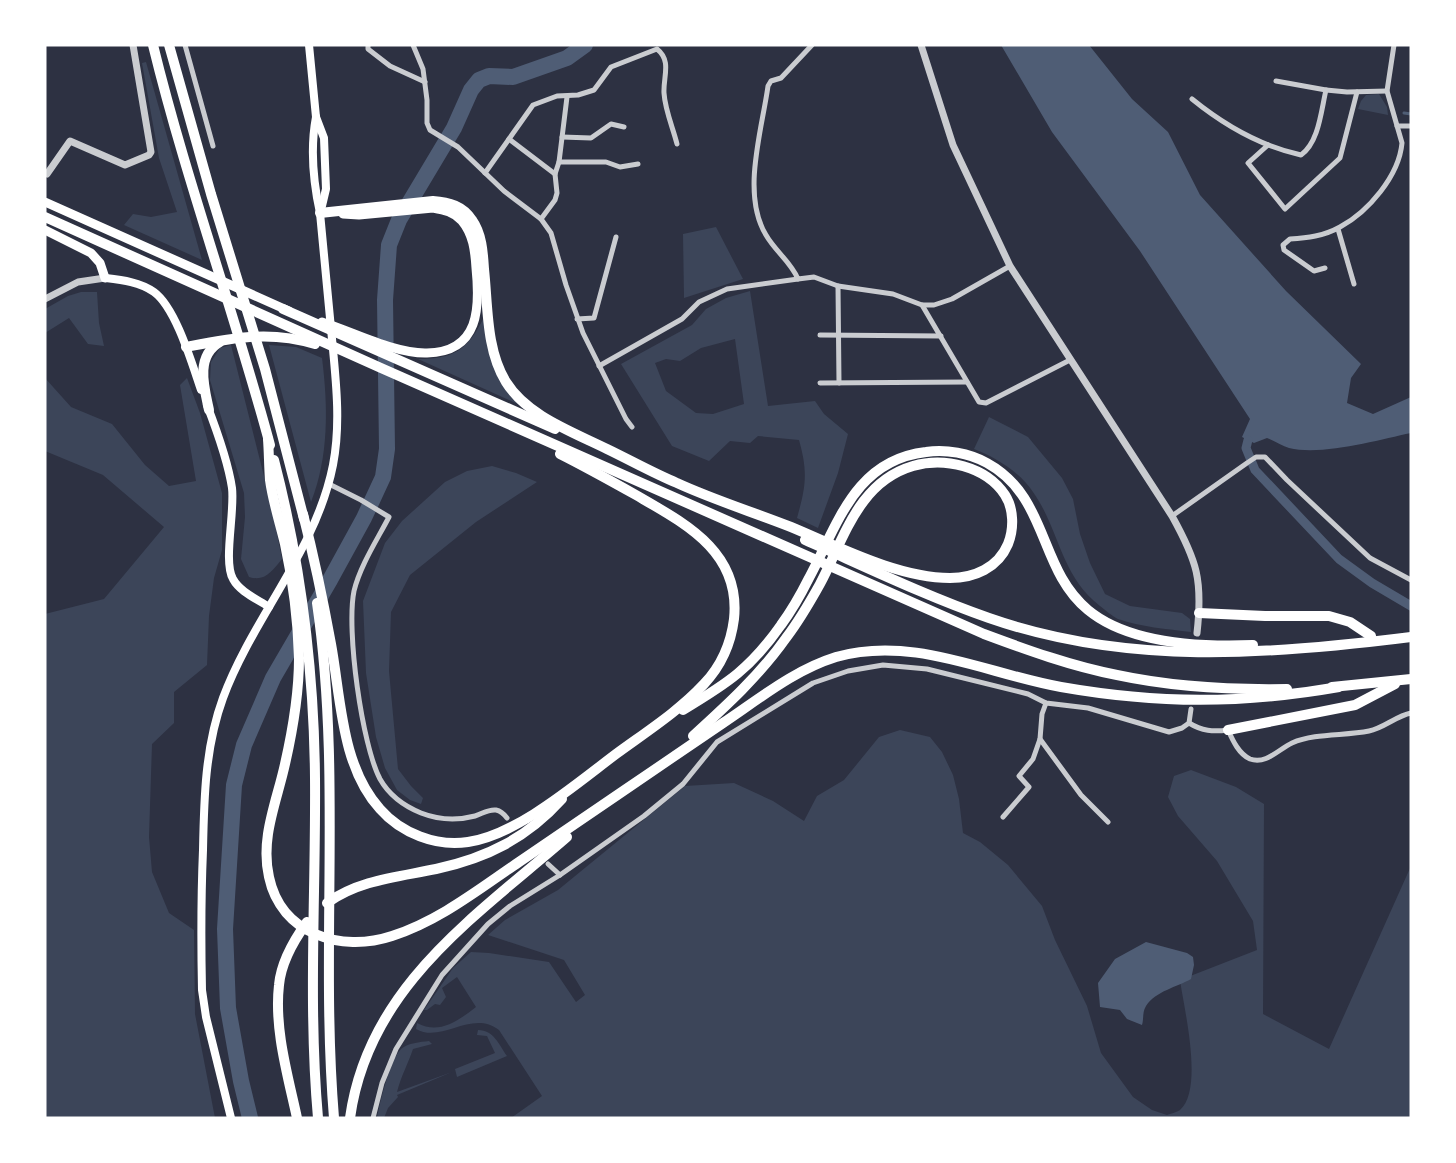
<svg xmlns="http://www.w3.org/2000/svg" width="1456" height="1163" font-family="'Fira Sans',sans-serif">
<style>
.green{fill:#3c4559;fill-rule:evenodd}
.water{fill:#4f5d75}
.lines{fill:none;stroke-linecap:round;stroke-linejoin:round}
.stream{stroke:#4f5d75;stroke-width:3}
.canal{stroke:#4f5d75;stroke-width:9}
.river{stroke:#4f5d75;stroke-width:16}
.minor{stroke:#caccd0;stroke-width:5}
.tertiary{stroke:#caccd0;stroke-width:7}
.primary{stroke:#fff;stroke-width:8}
.trunk{stroke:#fff;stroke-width:9}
.motorway{stroke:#fff;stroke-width:10}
</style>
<rect width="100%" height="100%" fill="#2d3142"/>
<!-- green -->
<g class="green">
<path d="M146,62L202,260L124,225L133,214L151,217L177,212L159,158L142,63Z"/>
<path d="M1379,94L1387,107L1388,115L1358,109L1361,101L1366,95Z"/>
<path d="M716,227L743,279L684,298L683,234Z"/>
<path d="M750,291L768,406L815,401L824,414L848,434L838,473L818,528L797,518C806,486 808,472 799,440L758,436L750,443L730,441L709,461L672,446L621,364L692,325L706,309L726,298ZM735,339L744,404L713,414L696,413L666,391L655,363L666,359L680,361L701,348Z"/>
<path d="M81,292H97L99,323L104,346L88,344L69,318L45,333V309L68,296Z"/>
<path d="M484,317C488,358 492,374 520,405L418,359C454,359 468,350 484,317Z"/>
<path d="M231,345L272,508L282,559C272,571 265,582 249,577L241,559L245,517L244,493L210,380L211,362L220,348Z"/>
<path d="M269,345L296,347L322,358C328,406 329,456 311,502Z"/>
<path d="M45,378L71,407L112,424L145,465L169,486L196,481L180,385L187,378L200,413L222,493V550L214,578L209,616L207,665L174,692V723L152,744L149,837L152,872L169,913L194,930L195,1014L215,1118H45V614L104,599L164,527L103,475L45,451Z"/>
<path d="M989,417L1028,437L1062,478L1073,499L1080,534L1090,563L1105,594L1130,606L1182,613L1190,619L1191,632C1167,629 1141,627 1118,619C1112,616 1105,610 1100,606C1060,575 1060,530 1033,492C1020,472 995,457 974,449Z"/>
<path d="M492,466L516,473L537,482L476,522L410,575L391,612L389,671L398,769L411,786L423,798L421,804L410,800L397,790L385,768L376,737L366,673L363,601L385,543L402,521L445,482L467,471Z"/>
<path d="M900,730L930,737L942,752L953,775L959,799L963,833L980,842L1008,865L1042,906L1055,940L1087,1006L1101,1053L1133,1097L1152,1110L1167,1115C1170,1114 1177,1112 1180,1110C1204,1089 1184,1009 1180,980L1257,950L1253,921L1217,861L1178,816L1168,797L1174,776L1191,770L1236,787L1264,804L1263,1014L1329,1049L1411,866V1118H511L542,1096L499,1030C471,1009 442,1044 416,1029L417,1023C439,1035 458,1021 476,1007L457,977L442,988L446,997L440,1005L435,1004L427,1010H424L453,968L471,952L489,953L549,962L576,1002L585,995L564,960L488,935L505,920L558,890L685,786L734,783L773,801L804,821L817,796L844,780L879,737Z"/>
<path d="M478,1030C494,1030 499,1045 507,1056L457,1077L455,1069L495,1053L487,1036L477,1035Z"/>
<path d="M429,1041L432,1044L413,1049C408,1064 401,1076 397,1092L452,1072L397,1095L398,1097L388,1108L384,1118H377C380,1102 390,1060 401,1049C408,1043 420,1042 429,1041Z"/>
</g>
<!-- water -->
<g class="water">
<path d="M1001,45H1089L1132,99L1168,132L1200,195L1286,291L1361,364L1351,378L1347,403L1373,414L1411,397V433C1378,440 1322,456 1289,448C1282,446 1274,441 1267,438L1254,443L1242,437L1250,419L1140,251L1052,132Z"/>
<path d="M1146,942L1187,953L1193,957L1194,965L1191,979C1177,987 1156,991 1146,1006C1142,1012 1144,1019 1142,1025L1127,1019L1120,1010L1100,1007L1098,983L1115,959Z"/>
</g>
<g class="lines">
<!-- stream -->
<path class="stream" d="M1404,113L1411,114"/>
<!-- canal -->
<path class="canal" d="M1248,440L1246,448L1255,470L1339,559L1372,583L1411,606"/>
<!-- river -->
<path class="river" d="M250,1118L241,1081L228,1008L225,929L234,785L244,745L273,678L330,580L364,518L383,477L387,449L385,300L389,245L399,220L454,128L471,90L479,80L489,76L513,77L567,58L585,45"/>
<!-- minor -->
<g class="minor">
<path d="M185,45L213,146"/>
<path d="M368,45V49L390,66L425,82"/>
<path d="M413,45L423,69L427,100V123L430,130L458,147L504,191L541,219L551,233L566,285L583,333L626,419L632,427"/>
<path d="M812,45L781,78L771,81L768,86C762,130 741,194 766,235C775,251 791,262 798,279L814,277L838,286L893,294L922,305H934L952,299L1010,266"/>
<path d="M1276,81L1326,90"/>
<path d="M1192,99C1224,125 1260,146 1301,155C1319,142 1321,111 1326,90L1347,92L1387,91"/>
<path d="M1397,126H1411"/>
<path d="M562,137L591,138L611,124L624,127"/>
<path d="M509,139L555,174"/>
<path d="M1268,145L1248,163L1285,209L1340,158L1357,92"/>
<path d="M559,162H606L620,167L638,164"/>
<path d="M485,173L533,105L557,96L578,95L594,90L611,67L657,49C672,61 663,77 664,93C665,110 673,128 677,144"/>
<path d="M541,219L555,200L557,193L555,174L559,162L567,97"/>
<path d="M1338,229L1354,284"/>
<path d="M1325,268L1314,271L1284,250L1283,245L1290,239C1307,238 1324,236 1340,227C1368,212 1399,176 1402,143L1387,91L1394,45"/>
<path d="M838,286L839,383"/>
<path d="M922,305L979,402L986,403L1070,360"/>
<path d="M577,319L594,318L616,237"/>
<path d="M820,335L941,336"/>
<path d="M599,366L682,319L699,302L727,289L798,279"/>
<path d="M820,383L967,382"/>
<path d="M329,484L361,500L389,517C377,540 360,566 354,591C346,630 362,745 380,779C389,795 404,806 421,813C439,820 456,821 475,816C482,814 488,809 496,810C501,811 504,814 507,818"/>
<path d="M1172,516L1247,463L1256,457H1265L1287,480L1370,558L1411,580"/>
<path d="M1046,703L1042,714L1040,739L1081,795L1108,822"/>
<path d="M1189,723C1202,731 1213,732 1228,730C1233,741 1239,754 1250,759C1266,765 1279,749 1292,743C1315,733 1344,736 1369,731C1384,728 1396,716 1411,713"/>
<path d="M1003,817L1029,787L1019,776L1033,759L1040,739"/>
<path d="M548,864L560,875"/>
<path d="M373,1118L382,1083L396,1049L442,975L488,924L510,906L560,875L644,816L683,784L717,742L813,683L848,671L883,665L927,669L1028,694L1046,703L1088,708L1169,732L1182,728L1189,723L1191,709"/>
</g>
<!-- tertiary -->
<g class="tertiary">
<path d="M921,45L953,145L1010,266L1172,516C1197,561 1203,580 1197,633"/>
<path d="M47,174L70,141L125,165L149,155L151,152L133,45"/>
<path d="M45,299L78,282L105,278"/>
</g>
<!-- primary -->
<g class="primary">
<path d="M309,45L316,117L324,138L326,189L321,210"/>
<path d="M105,278C122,280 140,282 154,292C176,308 192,364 201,390"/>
<path d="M207,405C217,431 228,461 232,488C235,512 223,562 233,579C240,592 257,599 269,607"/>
<path d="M231,1118L206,1017L202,990C201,943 201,897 203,850C204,799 205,747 223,698C253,617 316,551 333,465C341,424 336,381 332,339C328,297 324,255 320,213C313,181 310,149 316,117"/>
</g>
<!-- trunk -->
<g class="trunk">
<path d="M45,202L289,311"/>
<path d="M45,230L91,253L100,263L105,278"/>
<path d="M322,322C354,332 395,354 427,353C480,352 480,307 476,268C475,251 473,234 462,221C454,212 444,210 433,208L359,215L343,214"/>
</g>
<!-- motorway -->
<g class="motorway">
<path d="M153,45C186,180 234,311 270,445"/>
<path d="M169,45L211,194L265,369L304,519"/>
<path d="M320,213L433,201C449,202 463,206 472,220C482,234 483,253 484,269C488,306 486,350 506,382C527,416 573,432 607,449C630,460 653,473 677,483C714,500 753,512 791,527C839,547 898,578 950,578C974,578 998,568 1008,544C1014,529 1014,509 1005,495C986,466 944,457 913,466C858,482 844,539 820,584C810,602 799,621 786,638C760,675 726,706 693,736"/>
<path d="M45,217L381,368L984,634C1027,650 1071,666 1117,675C1173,687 1229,690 1287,689"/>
<path d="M283,309L555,429"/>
<path d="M186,347C232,338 269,330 315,344"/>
<path d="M209,410C204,387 195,356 220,342"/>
<path d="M268,439C269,453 269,467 270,480C273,502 280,523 285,544C293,581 298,620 299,658C299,694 293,729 285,764C277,801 260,838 269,877C281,934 341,953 392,936C439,921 479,889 519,862C587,816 655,769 723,723C759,699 794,670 836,657C913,635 987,674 1061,687C1158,704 1242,704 1339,687"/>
<path d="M274,460C301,564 314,671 315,778C316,891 308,1005 318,1118"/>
<path d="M303,514C314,557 323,600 331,644C341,698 341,766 380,809C401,833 436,847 468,842C517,835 576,784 616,754C646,732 679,711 704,684C721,666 731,643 734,619C741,552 686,524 636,495C611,481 586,467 560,454"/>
<path d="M805,540C866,567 926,596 989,618C1127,666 1268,655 1411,637"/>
<path d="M317,603C342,774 320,947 334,1118"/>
<path d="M1199,613L1265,616H1329L1350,622L1371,636"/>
<path d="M1332,687L1411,679"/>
<path d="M683,710C728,683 751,668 781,625C792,610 801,594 809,578C838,524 855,460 926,452C946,449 969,453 987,463C1049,497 1038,569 1088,610C1129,644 1202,647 1253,645"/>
<path d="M1228,730L1355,705L1395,684"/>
<path d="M327,903C359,880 398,877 436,869C487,858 527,838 562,799"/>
<path d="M297,1118C288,1076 274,1029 279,985C281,963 294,940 307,922"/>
<path d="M350,1118C368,987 475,917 567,837"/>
</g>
</g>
<!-- border -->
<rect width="1456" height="1163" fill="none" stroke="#ffffff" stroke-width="93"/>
</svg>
